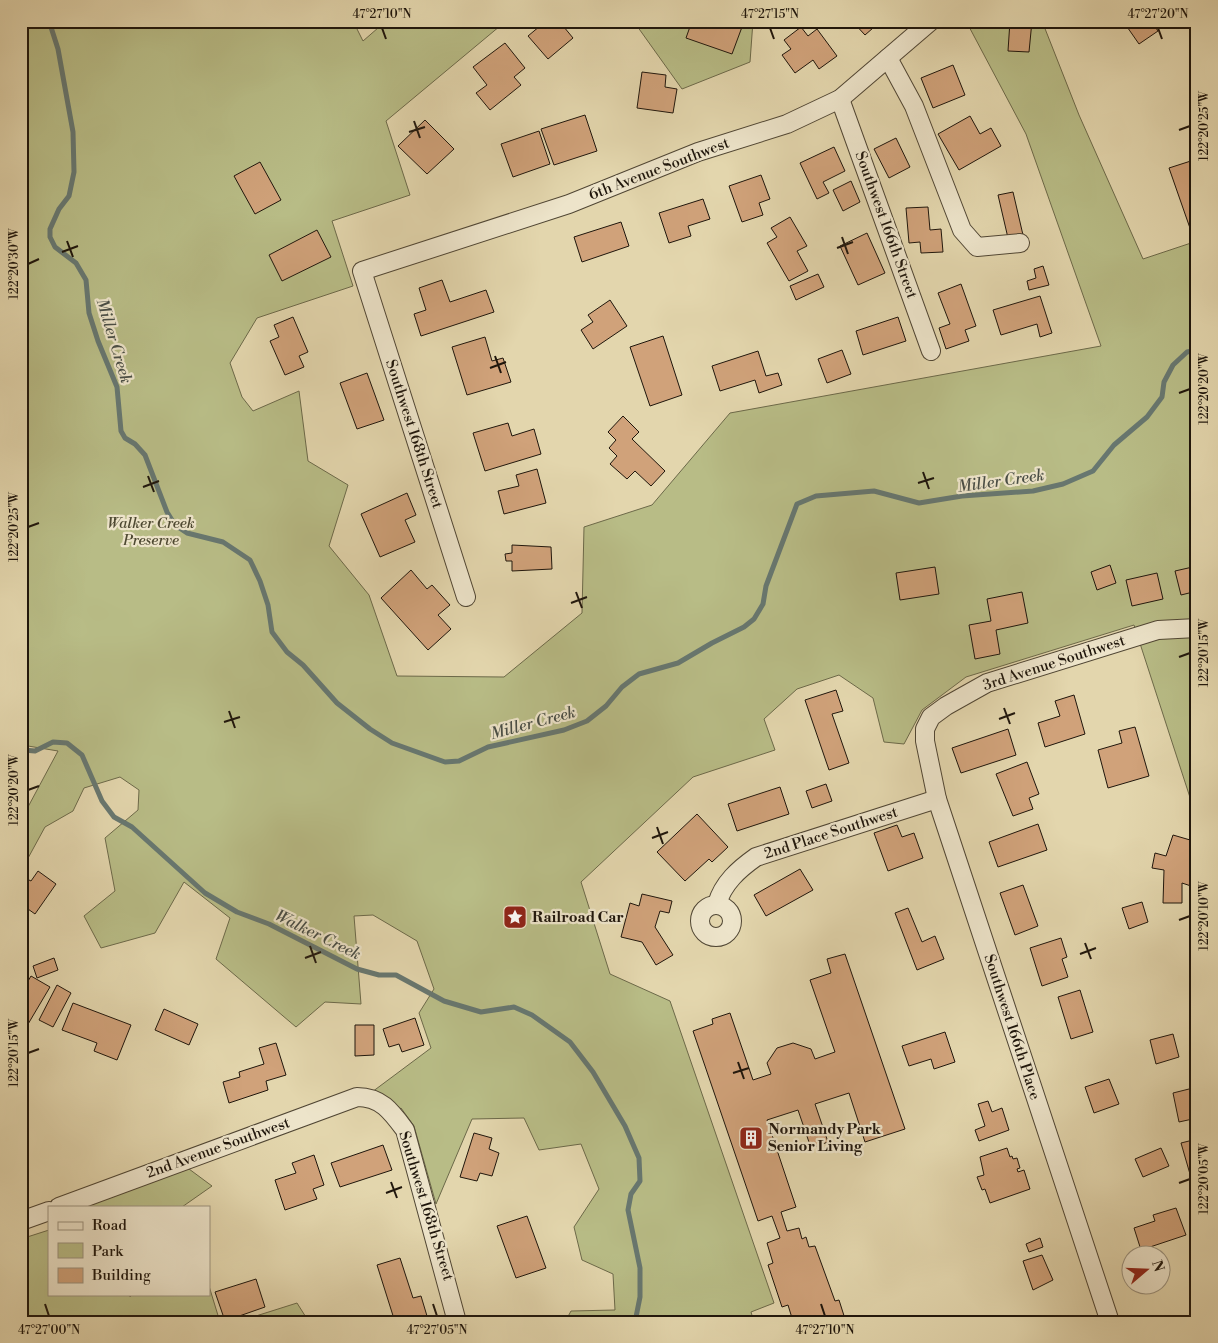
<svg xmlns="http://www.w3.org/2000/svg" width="1218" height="1343" font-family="'Libre Bodoni',serif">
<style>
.green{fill:#b8bc86;stroke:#6c6949}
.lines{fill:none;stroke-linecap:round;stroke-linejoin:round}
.stream{stroke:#677770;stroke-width:5}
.building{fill:#d0a27a;stroke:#1f160c}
.minor-casing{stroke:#504634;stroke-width:20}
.minor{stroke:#ede4ca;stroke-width:18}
.ticks{fill:none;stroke:#1f160c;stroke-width:2}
.labels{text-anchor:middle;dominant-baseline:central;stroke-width:4.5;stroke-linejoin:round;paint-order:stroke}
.street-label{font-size:15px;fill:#1f160c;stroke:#ede4ca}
.park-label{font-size:15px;font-style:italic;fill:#4d4831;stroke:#ede4ca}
.poi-label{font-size:15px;font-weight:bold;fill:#1f160c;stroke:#ede4ca;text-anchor:start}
.water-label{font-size:16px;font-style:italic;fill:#494e46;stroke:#ede4ca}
.neatline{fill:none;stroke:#1f160c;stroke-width:2}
.ticks-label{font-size:12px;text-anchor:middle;fill:#1f160c}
</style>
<rect width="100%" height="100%" fill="#e3d6ad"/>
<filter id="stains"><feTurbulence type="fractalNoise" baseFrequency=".004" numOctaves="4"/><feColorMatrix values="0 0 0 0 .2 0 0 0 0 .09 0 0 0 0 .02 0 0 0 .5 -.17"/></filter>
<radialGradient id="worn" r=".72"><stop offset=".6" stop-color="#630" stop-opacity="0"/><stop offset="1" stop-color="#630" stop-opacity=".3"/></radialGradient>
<!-- green -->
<g class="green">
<path d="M21,21H353L363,41L386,21H506L386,121L410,195L332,221L353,286L257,318L230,363L242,397L253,411L299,391L308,461L348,485L329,546L369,595L397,676L504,677L582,613L584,527L652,505L730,413L1101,346L1026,134L966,21H1042L1079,115L1143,259L1197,241V819L1134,625L966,677L922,710L904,744L884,742L873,698L839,675L797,689L764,719L775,750L693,777L581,882L610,974L670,1001L774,1303L751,1312L754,1322H565L571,1311L615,1310L613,1274L582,1260L574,1227L599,1189L581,1144L539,1150L524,1118L472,1119L436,1204L414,1126L401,1108L397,1111L372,1092L431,1048L419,1013L434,989L417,941L373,915L354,916L361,1004L325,1002L296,1027L216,959L230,918L184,882L155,933L101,948L84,916L115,891L105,838L138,810L139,790L120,777L84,788L73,811L45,827L21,871V820L58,751L28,746L21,737Z"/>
<path d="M622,21H753L750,62L682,89L637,26Z"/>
<path d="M185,1166L212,1186L182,1207H79Z"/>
<path d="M49,1230V1294H129L130,1297L133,1294H209V1286L220,1322H21V1239Z"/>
<path d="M297,1303L309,1322H237Z"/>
</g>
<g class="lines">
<!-- stream -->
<g class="stream">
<path d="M49,21L58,49L73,132L74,172L69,196L59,209L50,229V237L55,247L76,263L86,280L89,313L98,341L117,387L121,431L125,438L135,444L145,455L167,512L175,525L187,533L223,542L250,560L260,581L268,605L272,632L287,652L303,665L337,703L370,729L392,743L445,762L459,761L488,747L564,730L587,721L606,706L622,687L639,674L678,663L712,643L744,627L754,619L763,604L766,586L797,504L816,496L874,491L919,503L962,496L1033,491L1063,484L1093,471L1114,445L1147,417L1162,397L1164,382L1173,365L1187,352L1197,350"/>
<path d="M21,679V685"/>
<path d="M21,748L23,750L35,751L53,742L67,743L82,755L102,801L114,817L132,827L205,893L237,912L269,924L357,969L379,975H396L444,1001L481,1012L514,1007L532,1015L570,1042L593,1072L625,1126L639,1158L640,1181L631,1194L628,1210L640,1268V1297L635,1322"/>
</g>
</g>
<!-- building -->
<g class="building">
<path d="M546,21H559L573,38L548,59L528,36Z"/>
<path d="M692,21H725L742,27L732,54L686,38Z"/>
<path d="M852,21H881L865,35Z"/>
<path d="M1010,21H1032L1029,52L1008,51Z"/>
<path d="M1123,21H1151L1158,31L1139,44Z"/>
<path d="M801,27L808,36L817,29L837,56L819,69L813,60L795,73L782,55L791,49L784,40Z"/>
<path d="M505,43L525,68L514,77L521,85L490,110L476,93L487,85L473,67Z"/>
<path d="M953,65L965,95L933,108L921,78Z"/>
<path d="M642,72L666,75L665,87L677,89L673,113L637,108Z"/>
<path d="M585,115L597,151L554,165L541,129Z"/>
<path d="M970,116L980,134L991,128L1001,146L959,170L938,134Z"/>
<path d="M425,120L454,149L427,174L398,146Z"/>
<path d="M539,131L550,164L513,177L501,144Z"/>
<path d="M896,138L910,167L889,178L874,149Z"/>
<path d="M834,147L845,171L823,182L829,193L817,199L800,163Z"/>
<path d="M1197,159V229L1191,231L1169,168Z"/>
<path d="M260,162L281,200L255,214L234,176Z"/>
<path d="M761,175L770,199L759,203L763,215L742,222L729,186Z"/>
<path d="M851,181L860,202L843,211L833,190Z"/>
<path d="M1013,192L1023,235L1008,238L998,195Z"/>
<path d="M703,199L710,219L688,226L691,236L669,243L659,213Z"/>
<path d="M928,207L930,230L941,229L943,252L921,253L920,242L909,243L906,208Z"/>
<path d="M790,217L807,246L797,251L808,271L789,281L767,243L777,237L771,228Z"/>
<path d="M621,222L629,246L582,262L574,237Z"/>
<path d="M317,230L331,257L282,281L269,255Z"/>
<path d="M867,233L885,273L858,285L840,246Z"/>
<path d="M1043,266L1049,285L1029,290L1027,281L1036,278L1034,269Z"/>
<path d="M818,274L824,287L796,300L790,286Z"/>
<path d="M442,280L450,302L486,290L494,312L421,336L414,314L426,310L419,288Z"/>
<path d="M961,284L976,326L965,330L969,341L946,349L939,328L950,324L938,293Z"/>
<path d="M1040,296L1052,333L1040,337L1037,324L1001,335L993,310Z"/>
<path d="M610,300L627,326L593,349L581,330L593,322L588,315Z"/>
<path d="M293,317L308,352L299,356L304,367L285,375L270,341L279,337L274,325Z"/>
<path d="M898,317L906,341L863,355L856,331Z"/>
<path d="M663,336L682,395L650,406L630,347Z"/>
<path d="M485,337L492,361L503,358L511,382L467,395L452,347Z"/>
<path d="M842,350L851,374L827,383L818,359Z"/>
<path d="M758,351L766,376L778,373L782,385L759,393L755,380L720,391L712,366Z"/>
<path d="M367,373L384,420L357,429L340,383Z"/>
<path d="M623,416L639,432L632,439L665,471L651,486L635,471L627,479L610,464L617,456L609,448L616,440L608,432Z"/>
<path d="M508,423L512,436L534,429L541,454L485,471L473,433Z"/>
<path d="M537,469L546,503L504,514L498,491L519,486L516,475Z"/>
<path d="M407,493L416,515L405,520L415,542L380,557L361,514Z"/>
<path d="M512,545L551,547L552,569L512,571V561H506L505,554L512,553Z"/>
<path d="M1110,565L1116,583L1097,590L1091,572Z"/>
<path d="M1197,566V591L1181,595L1175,571Z"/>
<path d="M935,567L939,594L900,600L896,573Z"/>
<path d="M411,570L427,589L432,585L450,605L438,615L451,629L428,650L381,598Z"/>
<path d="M1157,573L1163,599L1132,606L1126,580Z"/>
<path d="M1022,592L1028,623L996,630L1000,654L975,659L969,625L991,621L987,599Z"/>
<path d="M836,690L843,711L832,714L849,763L829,770L805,700Z"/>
<path d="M1074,695L1085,734L1045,747L1038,723L1060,716L1055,701Z"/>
<path d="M1135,727L1149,776L1108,788L1098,750L1122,743L1119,731Z"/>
<path d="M1008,729L1016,755L961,773L952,748Z"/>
<path d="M1027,762L1039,794L1029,798L1033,809L1013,816L996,774Z"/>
<path d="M826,784L832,801L812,808L806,791Z"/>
<path d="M780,787L789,814L737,831L728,804Z"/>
<path d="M697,814L728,847L712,862L709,859L685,881L657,852Z"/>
<path d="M1038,824L1047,850L998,867L989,842Z"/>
<path d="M897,825L902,837L914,833L923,858L888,871L874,833Z"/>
<path d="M1173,835L1197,842V856L1191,886L1182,883V903H1163L1164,870L1152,868L1155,853L1166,856Z"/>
<path d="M800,869L813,890L766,916L754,895Z"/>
<path d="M38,871L56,884L35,914L21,904V876L31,881Z"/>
<path d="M1023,885L1038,926L1015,935L1000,893Z"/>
<path d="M642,894L672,901L669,913L660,911L655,927L673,955L656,965L642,942L621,937L630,903L639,906Z"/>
<path d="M1142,902L1148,922L1129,929L1122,908Z"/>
<path d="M908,908L922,942L935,936L944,959L917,970L895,913Z"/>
<path d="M1061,938L1067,957L1062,959L1068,977L1042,986L1030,948Z"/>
<path d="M845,954L905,1129L865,1142L849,1093L815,1104L828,1142L811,1148L798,1110L767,1120L796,1207L781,1212L787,1231L799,1228L802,1239L806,1237L809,1247L815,1246L835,1301L839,1300L846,1322H802L800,1316L792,1318L788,1305L782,1307L768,1265L773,1263L767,1243L780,1238L772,1216L758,1221L693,1031L713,1024L712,1019L730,1013L753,1080L771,1074L767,1063L777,1048L793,1043L811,1049L815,1059L835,1052L810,980L831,973L827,959Z"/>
<path d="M54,958L58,970L37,978L33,966Z"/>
<path d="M31,976L50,987L21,1036V993Z"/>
<path d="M57,985L71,993L53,1027L39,1020Z"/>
<path d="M1080,990L1093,1032L1071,1039L1058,997Z"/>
<path d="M73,1003L131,1025L117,1060L94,1051L97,1043L62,1030Z"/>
<path d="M164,1009L198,1024L189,1045L155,1030Z"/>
<path d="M415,1018L424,1045L402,1052L399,1044L389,1047L383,1029Z"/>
<path d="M355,1025H374V1055L355,1056Z"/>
<path d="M945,1032L955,1062L934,1069L931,1059L909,1066L902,1046Z"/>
<path d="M1173,1034L1179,1057L1156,1064L1150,1040Z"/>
<path d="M276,1043L286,1075L266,1081L268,1090L229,1103L223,1082L240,1077L239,1072L264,1064L259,1048Z"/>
<path d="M1109,1079L1119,1104L1094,1113L1085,1087Z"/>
<path d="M1197,1087V1118L1179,1122L1173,1093Z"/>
<path d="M988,1101L992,1112L1002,1108L1009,1130L979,1141L975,1130L985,1126L978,1104Z"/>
<path d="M474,1133L492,1138L489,1149L499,1153L492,1176L480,1173L477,1181L460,1177Z"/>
<path d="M1197,1139V1179L1192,1181L1181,1143Z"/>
<path d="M383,1145L392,1170L340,1187L331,1163Z"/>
<path d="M1007,1148L1010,1157L1012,1156L1013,1159L1017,1158L1020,1168L1017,1169L1018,1172L1024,1170L1030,1189L990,1203L985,1189L982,1190L977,1177L984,1175L980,1157Z"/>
<path d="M1161,1148L1169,1166L1143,1177L1135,1159Z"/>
<path d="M314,1155L324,1185L313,1189L317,1199L285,1210L275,1180L296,1173L292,1163Z"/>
<path d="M1176,1208L1186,1235L1141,1250L1134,1228L1155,1221L1153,1215Z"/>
<path d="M527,1216L546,1268L516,1278L497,1226Z"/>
<path d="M1040,1238L1043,1247L1029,1252L1026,1244Z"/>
<path d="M1042,1255L1053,1280L1033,1290L1023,1261Z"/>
<path d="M400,1258L413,1298L421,1296L427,1316L410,1322H395L377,1265Z"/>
<path d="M256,1279L265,1307L225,1321L215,1292Z"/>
</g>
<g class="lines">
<!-- minor casing -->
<g class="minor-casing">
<g id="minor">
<path d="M888,58L914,106L962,230L977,247L1020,243"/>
<path d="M840,99L931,351"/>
<path d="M466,597L362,271L569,204L698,152L787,124L840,99L931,21"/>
<path d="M717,904C723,883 739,869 756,857L937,799"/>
<circle cx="716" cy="921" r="16"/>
<path d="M59,1207L357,1097C381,1097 391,1111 405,1130L457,1322"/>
<path d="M21,1221L49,1211"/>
<path d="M1110,1322L937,799L925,741V729L931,717L946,706L987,683L1158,630L1197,628"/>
</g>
</g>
<!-- minor -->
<use href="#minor" class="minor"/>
</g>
<!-- ticks -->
<path class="ticks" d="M382,28L386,39M770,28L774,39M1158,28L1162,39M414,121L420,138M1179,130L1190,126M409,132L425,127M842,237L848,254M67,241L73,257M837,248L853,242M62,252L78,246M28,264L39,259M495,356L501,373M490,368L506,362M1179,393L1190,389M923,472L929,489M148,476L154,492M918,483L934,478M143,487L159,481M28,527L39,523M576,592L582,608M571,603L587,597M1179,657L1190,653M1004,708L1010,724M229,711L235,728M999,719L1015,713M224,722L240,717M28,790L39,786M657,827L663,844M652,838L668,832M1179,920L1190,916M1085,943L1091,959M310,946L316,963M1080,954L1096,948M305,958L321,952M28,1053L39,1049M738,1062L744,1079M733,1073L749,1068M391,1182L397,1198M1179,1183L1190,1179M386,1193L402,1187M45,1304L49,1316M433,1304L437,1316M821,1304L825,1316"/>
<!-- icons -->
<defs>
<g id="sight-square" transform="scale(1.25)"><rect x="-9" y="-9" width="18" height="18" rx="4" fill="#8f2418" stroke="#ede4ca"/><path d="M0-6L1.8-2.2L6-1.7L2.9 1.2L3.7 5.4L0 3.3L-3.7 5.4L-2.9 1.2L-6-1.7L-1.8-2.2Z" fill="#fff"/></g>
<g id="building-square" transform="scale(1.25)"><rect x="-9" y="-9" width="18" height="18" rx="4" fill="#8f2418" stroke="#ede4ca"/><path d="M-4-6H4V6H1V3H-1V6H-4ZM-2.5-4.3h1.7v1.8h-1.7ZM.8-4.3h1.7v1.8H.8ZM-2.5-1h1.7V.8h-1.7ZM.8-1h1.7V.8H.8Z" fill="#fff"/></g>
</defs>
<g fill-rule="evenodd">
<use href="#sight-square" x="515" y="917"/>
<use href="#building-square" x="751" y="1138"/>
</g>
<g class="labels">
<!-- street labels -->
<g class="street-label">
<text transform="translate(659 169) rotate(-21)">6th Avenue Southwest</text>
<text transform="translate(886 225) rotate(70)">Southwest 166th Street</text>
<text transform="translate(414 434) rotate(72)">Southwest 168th Street</text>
<text transform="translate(1054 663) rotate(-18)">3rd Avenue Southwest</text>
<text transform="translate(831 833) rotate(-18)">2nd Place Southwest</text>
<text transform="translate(1012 1027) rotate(72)">Southwest 166th Place</text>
<text transform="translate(218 1148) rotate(-20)">2nd Avenue Southwest</text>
<text transform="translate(426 1206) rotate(73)">Southwest 168th Street</text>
</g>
<!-- park labels -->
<g class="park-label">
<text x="151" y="523">Walker Creek<tspan x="151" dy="17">Preserve</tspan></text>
</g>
<!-- poi labels -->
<g class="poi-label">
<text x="532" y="917">Railroad Car</text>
<text x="768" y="1129">Normandy Park<tspan x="768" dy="17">Senior Living</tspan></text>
</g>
<!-- water labels -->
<g class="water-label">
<text transform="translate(114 341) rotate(73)">Miller Creek</text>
<text transform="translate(1001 481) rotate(-8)">Miller Creek</text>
<text transform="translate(533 723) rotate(-15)">Miller Creek</text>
<text transform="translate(318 935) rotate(26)">Walker Creek</text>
</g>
</g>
<!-- margin -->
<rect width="1218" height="1343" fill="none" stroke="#e3d6ad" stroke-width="55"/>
<!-- legend -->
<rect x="48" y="1206" width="162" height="90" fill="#ede4ca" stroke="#9b927e"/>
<rect x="58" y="1222" width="25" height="8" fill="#ede4ca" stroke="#9b927e"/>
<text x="92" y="1230" font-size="15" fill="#1f160c">Road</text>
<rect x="58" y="1243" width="25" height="15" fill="#b8bc86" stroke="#9b927e"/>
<text x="92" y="1256" font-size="15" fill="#1f160c">Park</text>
<rect x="58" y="1268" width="25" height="15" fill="#d0a27a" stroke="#9b927e"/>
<text x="92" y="1280" font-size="15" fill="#1f160c">Building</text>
<!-- north arrow -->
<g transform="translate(1146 1270) rotate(71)"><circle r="24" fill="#ede4ca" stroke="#9b927e"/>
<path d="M0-4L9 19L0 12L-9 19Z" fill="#8f2418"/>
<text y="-8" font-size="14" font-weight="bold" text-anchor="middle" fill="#1f160c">N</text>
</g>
<rect x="28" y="28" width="1162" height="1288" class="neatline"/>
<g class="ticks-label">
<text x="382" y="18">47°27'10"N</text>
<text x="770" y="18">47°27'15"N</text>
<text x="1158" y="18">47°27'20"N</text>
<text transform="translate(1204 126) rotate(-90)" y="4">122°20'25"W</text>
<text transform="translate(14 264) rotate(-90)" y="4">122°20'30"W</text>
<text transform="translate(1204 389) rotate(-90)" y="4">122°20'20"W</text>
<text transform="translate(14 527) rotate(-90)" y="4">122°20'25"W</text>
<text transform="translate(1204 653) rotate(-90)" y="4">122°20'15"W</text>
<text transform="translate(14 790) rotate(-90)" y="4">122°20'20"W</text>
<text transform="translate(1204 916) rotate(-90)" y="4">122°20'10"W</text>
<text transform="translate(14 1053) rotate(-90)" y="4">122°20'15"W</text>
<text transform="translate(1204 1179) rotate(-90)" y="4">122°20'05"W</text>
<text x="49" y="1334">47°27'00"N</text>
<text x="437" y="1334">47°27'05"N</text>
<text x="825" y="1334">47°27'10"N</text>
</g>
<rect width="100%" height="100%" filter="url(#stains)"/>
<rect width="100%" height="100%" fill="url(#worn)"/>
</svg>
